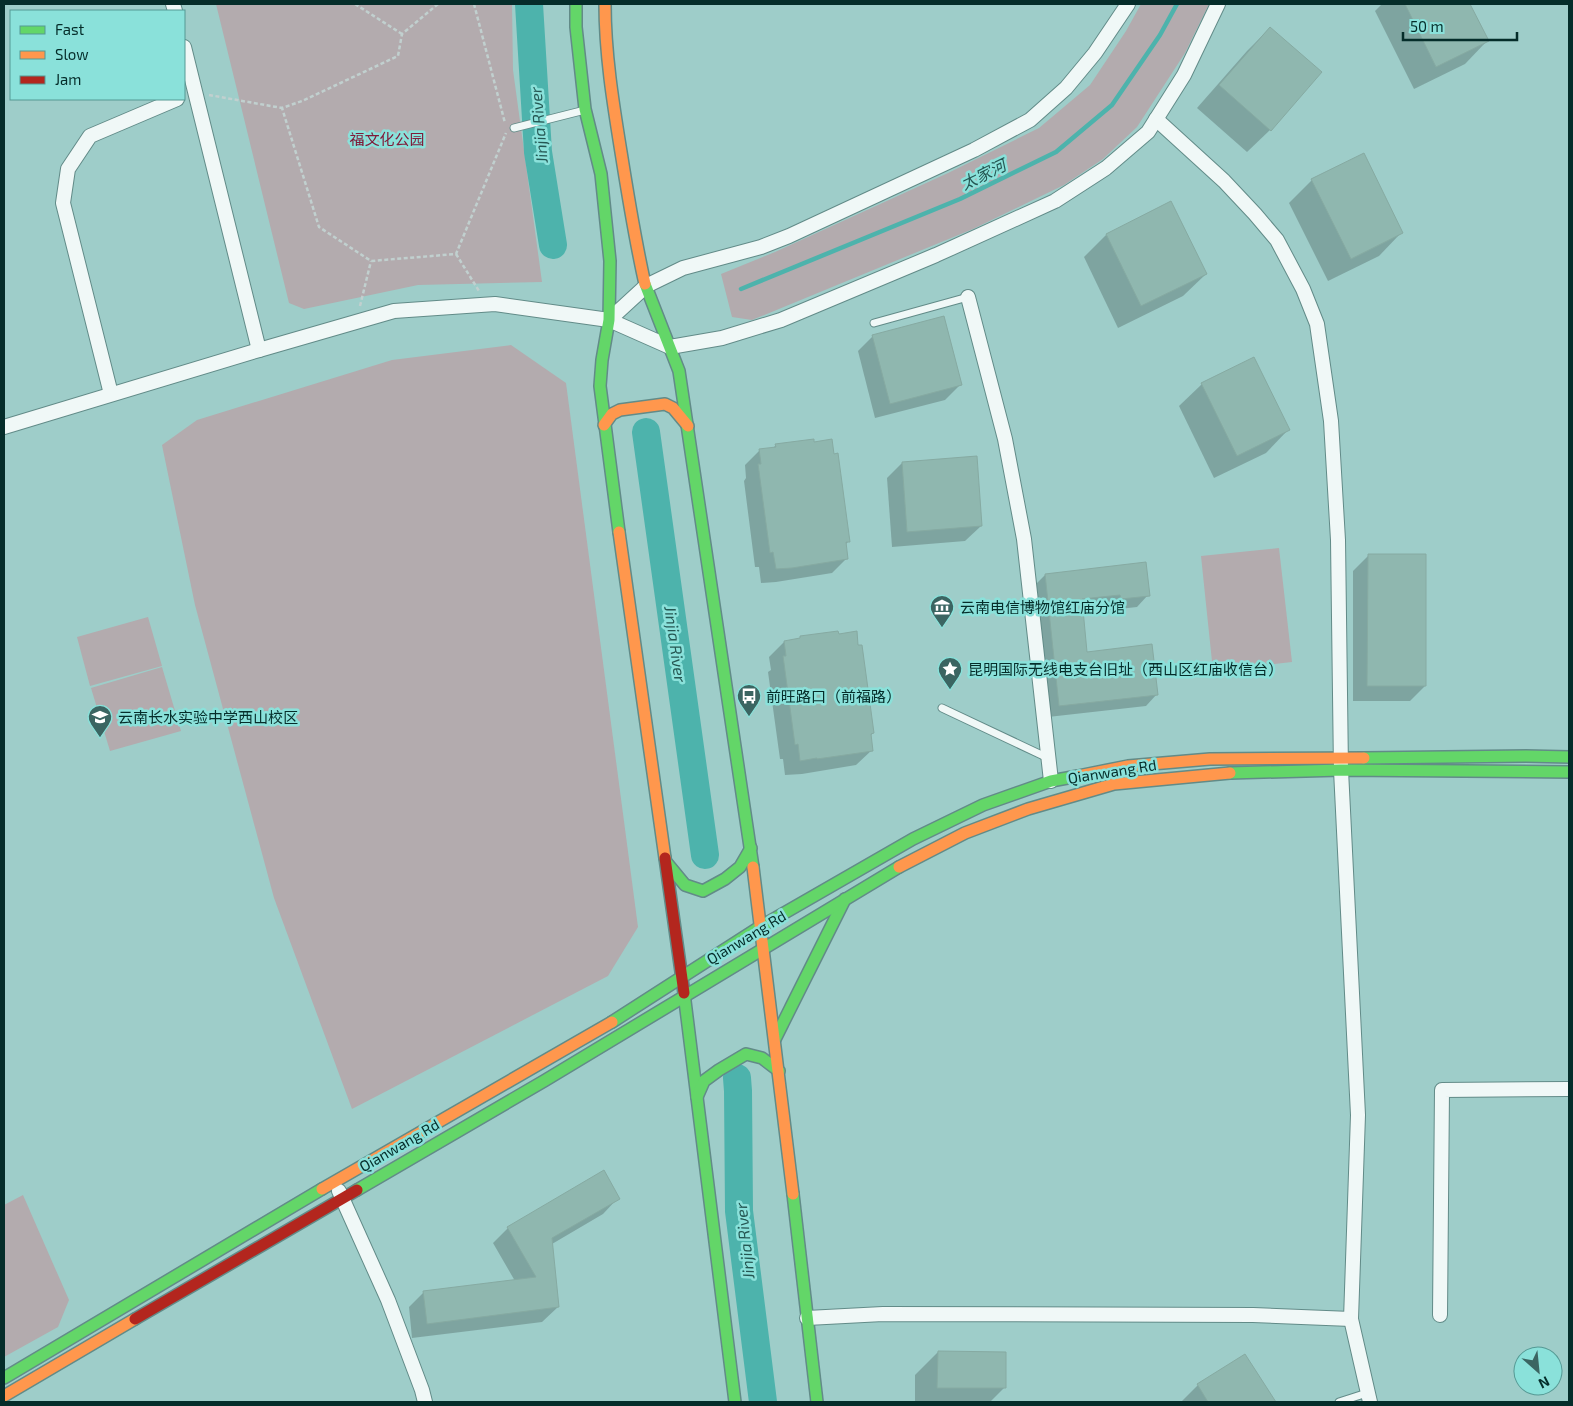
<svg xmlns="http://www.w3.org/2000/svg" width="1573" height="1406" font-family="'Exo 2','Noto Sans SC',sans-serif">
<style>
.green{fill:#b3abae}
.shadow{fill:#0003}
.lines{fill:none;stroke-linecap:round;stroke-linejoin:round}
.stream{stroke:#4db3ac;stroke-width:4.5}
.river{stroke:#4db3ac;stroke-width:28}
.building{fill:#8fb7af;stroke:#86aaa2}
.lane-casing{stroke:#628b88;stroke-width:9}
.street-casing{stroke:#628b88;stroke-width:16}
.fast-casing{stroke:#628b88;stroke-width:14}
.slow-casing{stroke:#628b88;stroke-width:14}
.jam-casing{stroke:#628b88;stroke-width:14}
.path{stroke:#c1d0cf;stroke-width:2.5;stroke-dasharray:4 2.5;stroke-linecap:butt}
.lane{stroke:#f0f8f7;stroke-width:7}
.street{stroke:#f0f8f7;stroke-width:14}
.fast{stroke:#63d668;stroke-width:11}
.slow{stroke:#ff974d;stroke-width:11}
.jam{stroke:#b3261e;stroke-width:11}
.labels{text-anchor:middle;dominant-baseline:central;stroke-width:5;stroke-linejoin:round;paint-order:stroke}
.park-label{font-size:15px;fill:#801b39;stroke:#8ae1da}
.poi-label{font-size:15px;fill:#052d2a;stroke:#8ae1da;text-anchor:start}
.street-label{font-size:15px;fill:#052d2a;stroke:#8ae1da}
.water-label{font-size:16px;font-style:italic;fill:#255753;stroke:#8ae1da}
</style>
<rect width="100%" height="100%" fill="#9ecdc9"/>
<!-- green -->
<g class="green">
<path d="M216,4H512L513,70L542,282L418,285L304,309L289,303Z"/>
<path d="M1141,4H1209L1185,53L1137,127L1103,159L1064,185L973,229L752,320L732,317L721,274L775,252L948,173L1039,128L1090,85L1126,31Z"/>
<path d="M511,345L566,383L638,927L608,976L352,1109L274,898L195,605L162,445L197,420L392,360Z"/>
<path d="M1279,548L1292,662L1213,671L1201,556Z"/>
<path d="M148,617L162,666L90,686L77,637Z"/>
<path d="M162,667L181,731L110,751L91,688Z"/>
<path d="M23,1195L69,1300L58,1327L4,1357V1205Z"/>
</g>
<!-- shadow -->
<g class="shadow">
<path d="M1382,4H1469L1487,41L1465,64L1414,89L1375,11Z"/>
<path d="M1270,28V130L1247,152L1197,108L1247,51Z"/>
<path d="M1312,180L1401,233L1379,256L1328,281L1289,203Z"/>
<path d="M1106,235L1206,274L1183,296L1118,328L1084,257Z"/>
<path d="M873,336L960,385L945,400L875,418L858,351Z"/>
<path d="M1202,384L1288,430L1266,453L1214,478L1179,406Z"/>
<path d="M776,445L849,541L845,545L847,558L832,573L776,582L761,583L759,567H755L744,481L746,478L745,465L760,450L773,448Z"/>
<path d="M902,463L981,526L965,541L892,547L887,478Z"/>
<path d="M1368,556L1425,686L1410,701H1353V571Z"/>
<path d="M1045,575L1148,595L1137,607L1110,610L1109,605L1081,609L1086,653L1157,694L1146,706L1048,717L1034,586Z"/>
<path d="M801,637L873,733L870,736L872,750L856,765L802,774L785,775L783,759H780L768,672L771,670L769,657L784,642L798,640Z"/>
<path d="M618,1198L603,1214L552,1244L558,1307L542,1322L412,1338L409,1307L424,1292L515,1281L493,1243L508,1228Z"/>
<path d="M938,1352L1004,1388L990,1402H915V1375Z"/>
<path d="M1245,1356L1274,1402H1181L1198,1385Z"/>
</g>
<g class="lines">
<!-- stream -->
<path class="stream" d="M741,289L960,199L1056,152L1112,105L1160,35L1177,4"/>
<!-- river -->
<g class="river">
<path d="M529,4L538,152L553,245"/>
<path d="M646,432L705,855"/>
<path d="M737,1078L738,1091L739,1211L763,1402"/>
</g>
</g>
<!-- building -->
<g class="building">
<path d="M1405,4H1470L1489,41L1436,67Z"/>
<path d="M1270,27L1322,72L1271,131L1219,85Z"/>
<path d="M1364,153L1403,233L1351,259L1311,179Z"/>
<path d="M1171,201L1207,274L1141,306L1106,234Z"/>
<path d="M944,316L962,385L890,404L872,335Z"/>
<path d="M1254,357L1290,430L1237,456L1201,383Z"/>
<path d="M814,439V442L832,439L834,454L838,453L850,542H846L848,559L792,568L776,569L773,552L770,553L758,464H761L759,449L776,447L775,444Z"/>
<path d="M977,456L982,526L907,532L902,462Z"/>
<path d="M1368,554H1426V686H1367Z"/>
<path d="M1146,562L1150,596L1121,599L1120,595L1082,599L1087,652L1152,644L1158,695L1059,706L1045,574Z"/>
<path d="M838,631L839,634L857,631L858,645H862L874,733L871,734L873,751L817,759V758L800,761L798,744L795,745L783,656H786L784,641L800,638V636Z"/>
<path d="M604,1170L620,1199L552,1238L559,1307L427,1324L423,1291L536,1277L507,1227Z"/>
<path d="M938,1351L1006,1352V1388H937Z"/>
<path d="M1245,1354L1276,1402H1208L1197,1384Z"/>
</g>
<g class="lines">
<!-- lane casing -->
<g class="lane-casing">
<g id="lane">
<path d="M514,128L585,110"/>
<path d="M874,323L968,297"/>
<path d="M942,708L1048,758"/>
<path d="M1339,1402L1367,1393"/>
</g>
</g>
<!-- street casing -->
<g class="street-casing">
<g id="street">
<path d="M173,4L175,11"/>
<path d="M184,47L259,350"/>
<path d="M1156,119L1224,181L1255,214L1277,240L1303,289L1317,324L1331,421L1338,540L1341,770L1358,1115L1351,1319L1370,1402"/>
<path d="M968,297L1005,439L1024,539L1051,781"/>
<path d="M609,320L646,286L683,268L761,247L789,236L974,150L1030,120L1066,88L1095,53L1128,4"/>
<path d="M111,394L63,203L68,169L90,136L177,99"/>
<path d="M4,427L259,350L394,311L495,304L609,320L670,347L722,338L781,320L936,255L1055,201L1106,168L1148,132L1184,75L1218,4"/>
<path d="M339,1191L388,1300L422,1390L425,1402"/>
<path d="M1440,1315L1442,1090L1569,1089"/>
<path d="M807,1318L883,1314L1253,1315L1351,1319"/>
</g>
</g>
<!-- fast casing -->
<g class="fast-casing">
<g id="fast">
<path d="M576,4V27L585,109L601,174L610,261L609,320L602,360L600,386L619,532"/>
<path d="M645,284L679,371L753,867"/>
<path d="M1364,758L1526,756L1569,757"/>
<path d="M1230,773L1341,770L1569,772"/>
<path d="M666,862L685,885L703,891L725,879L740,867L751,848"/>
<path d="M684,993L735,1402"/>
<path d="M612,1022L760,927L913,839L983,805L1051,781L1078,776"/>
<path d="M775,1039L845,899"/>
<path d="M697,1097L704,1081L719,1070L746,1054L762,1058L779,1071"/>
<path d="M357,1190L544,1081L899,867"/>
<path d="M793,1194L817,1402"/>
<path d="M4,1378L322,1189"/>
</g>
</g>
<!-- slow casing -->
<g class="slow-casing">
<g id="slow">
<path d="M605,4C605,53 613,103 621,152C628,196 635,240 645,284"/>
<path d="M604,425L612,414L620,410L665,404L673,408L688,426"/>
<path d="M619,532L665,858"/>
<path d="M1078,776L1128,766L1210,759L1364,758"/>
<path d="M753,867L793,1194"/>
<path d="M899,867L965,833L1028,809L1114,784L1230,773"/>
<path d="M322,1189L612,1022"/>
<path d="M4,1396L135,1319"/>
</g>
</g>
<!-- jam casing -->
<g class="jam-casing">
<g id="jam">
<path d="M665,858L684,993"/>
<path d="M135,1319L357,1190"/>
</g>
</g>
<!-- path -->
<g class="path">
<path d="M355,4L402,34"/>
<path d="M438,4L402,34L398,56L302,101L282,108L319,227L371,261L456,254L506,133"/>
<path d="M474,4L505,123"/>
<path d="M209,95L282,108"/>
<path d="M456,254L479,291"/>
<path d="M360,306L371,261"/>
</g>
<!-- lane -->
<use href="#lane" class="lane"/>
<!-- street -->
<use href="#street" class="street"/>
<!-- fast -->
<use href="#fast" class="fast"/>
<!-- slow -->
<use href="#slow" class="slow"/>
<!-- jam -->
<use href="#jam" class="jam"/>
</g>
<!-- icons -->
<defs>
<g id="museum-pin" transform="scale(1.25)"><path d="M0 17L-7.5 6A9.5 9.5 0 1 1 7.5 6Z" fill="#3b6562" stroke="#8ae1da"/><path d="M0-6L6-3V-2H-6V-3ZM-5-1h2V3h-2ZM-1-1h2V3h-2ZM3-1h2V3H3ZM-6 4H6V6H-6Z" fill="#fff"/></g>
<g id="sight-pin" transform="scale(1.25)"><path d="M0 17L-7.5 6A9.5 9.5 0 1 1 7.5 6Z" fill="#3b6562" stroke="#8ae1da"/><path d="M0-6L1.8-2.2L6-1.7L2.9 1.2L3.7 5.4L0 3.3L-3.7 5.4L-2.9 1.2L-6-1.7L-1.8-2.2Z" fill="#fff"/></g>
<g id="bus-pin" transform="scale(1.25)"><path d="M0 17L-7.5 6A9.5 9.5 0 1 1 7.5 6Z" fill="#3b6562" stroke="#8ae1da"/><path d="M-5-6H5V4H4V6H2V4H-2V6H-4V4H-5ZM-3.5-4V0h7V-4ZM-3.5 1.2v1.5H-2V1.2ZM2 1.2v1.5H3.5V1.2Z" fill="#fff"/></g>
<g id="school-pin" transform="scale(1.25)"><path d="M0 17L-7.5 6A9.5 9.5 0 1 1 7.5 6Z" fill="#3b6562" stroke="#8ae1da"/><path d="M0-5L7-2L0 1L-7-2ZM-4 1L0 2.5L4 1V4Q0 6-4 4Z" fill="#fff"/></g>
</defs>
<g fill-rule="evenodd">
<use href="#museum-pin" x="942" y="607"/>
<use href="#sight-pin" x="950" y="669"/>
<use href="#bus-pin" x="749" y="696"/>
<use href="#school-pin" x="100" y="717"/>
</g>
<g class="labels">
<!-- park labels -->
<g class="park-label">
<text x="387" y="139">福文化公园</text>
</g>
<!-- poi labels -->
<g class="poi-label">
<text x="960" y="607">云南电信博物馆红庙分馆</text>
<text x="968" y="669">昆明国际无线电支台旧址（西山区红庙收信台）</text>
<text x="766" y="696">前旺路口（前福路）</text>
<text x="118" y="717">云南长水实验中学西山校区</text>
</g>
<!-- street labels -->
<g class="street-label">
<text transform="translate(1112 771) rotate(-9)">Qianwang Rd</text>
<text transform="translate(746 937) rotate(-31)">Qianwang Rd</text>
<text transform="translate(399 1145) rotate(-30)">Qianwang Rd</text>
</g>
<!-- water labels -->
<g class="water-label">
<text transform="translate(538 125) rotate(-95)">Jinjia River</text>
<text transform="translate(983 174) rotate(-26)">太家河</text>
<text transform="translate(676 644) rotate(82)">Jinjia River</text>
<text transform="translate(744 1241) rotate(-96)">Jinjia River</text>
</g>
</g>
<!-- border -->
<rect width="1573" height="1406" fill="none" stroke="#052d2a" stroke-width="10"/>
<!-- legend -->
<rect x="10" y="10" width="175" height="90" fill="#8ae1da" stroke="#559994"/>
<rect x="20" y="26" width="25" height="8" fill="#63d668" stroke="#559994"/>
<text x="55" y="35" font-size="15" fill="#052d2a">Fast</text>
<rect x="20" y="51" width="25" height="8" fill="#ff974d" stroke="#559994"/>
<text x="55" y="60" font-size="15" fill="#052d2a">Slow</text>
<rect x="20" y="76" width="25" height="8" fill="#b3261e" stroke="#559994"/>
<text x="55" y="85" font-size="15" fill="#052d2a">Jam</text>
<!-- north arrow -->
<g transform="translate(1538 1371) rotate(153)"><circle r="24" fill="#8ae1da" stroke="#559994"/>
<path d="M0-4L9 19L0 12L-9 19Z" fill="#3b6562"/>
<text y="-8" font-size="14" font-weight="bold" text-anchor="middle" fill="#052d2a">N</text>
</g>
<!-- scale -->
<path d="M1403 32v8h114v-8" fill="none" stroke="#052d2a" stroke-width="2.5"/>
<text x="1410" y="32" font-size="15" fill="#052d2a" stroke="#8ae1da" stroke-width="4" paint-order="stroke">50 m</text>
</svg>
